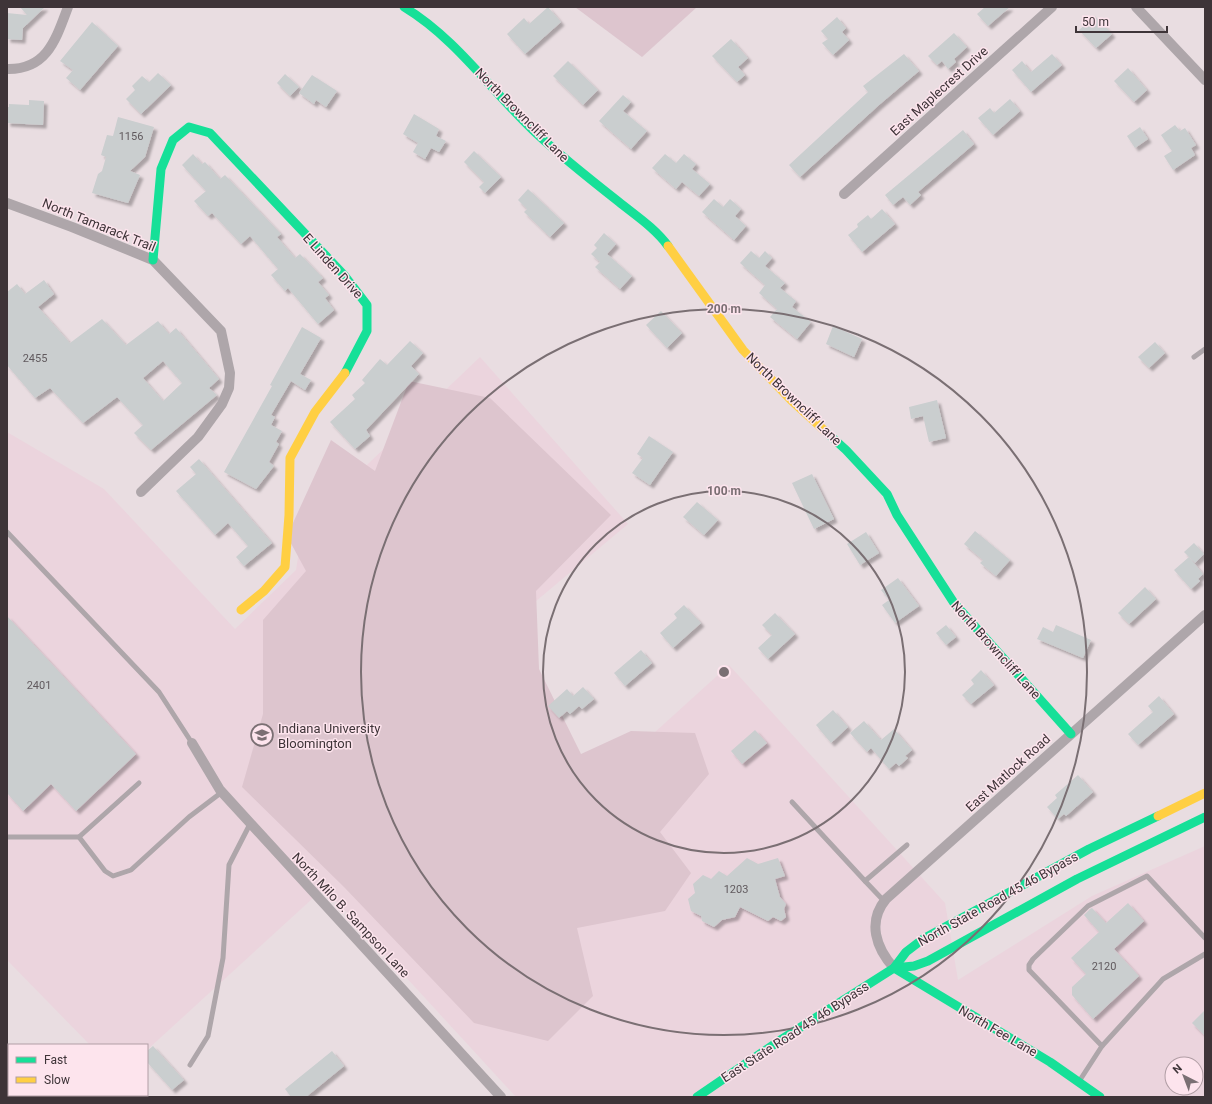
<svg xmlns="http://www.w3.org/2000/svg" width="1212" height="1104" font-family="Roboto,sans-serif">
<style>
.built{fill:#ebd4dd;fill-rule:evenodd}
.green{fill:#ddc5ce}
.building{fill:#cacecf;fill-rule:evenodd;filter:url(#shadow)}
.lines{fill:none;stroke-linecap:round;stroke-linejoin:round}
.lane{stroke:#aea6aa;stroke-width:5}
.street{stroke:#aea6aa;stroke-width:10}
.fast{stroke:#16e098;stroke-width:9}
.slow{stroke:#ffcf43;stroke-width:9}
.ring{fill:none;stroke:#7a6f73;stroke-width:2}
.labels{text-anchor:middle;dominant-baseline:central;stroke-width:3;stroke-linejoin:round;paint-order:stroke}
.number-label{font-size:11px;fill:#615a5e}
.street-label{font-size:13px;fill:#3e3438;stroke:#fde4ed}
.poi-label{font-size:13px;fill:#3e3438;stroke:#fde4ed;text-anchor:start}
.centre{fill:#7a6f73;stroke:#fde4ed;stroke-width:2}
.ring-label{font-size:12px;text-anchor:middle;font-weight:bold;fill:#7a6f73;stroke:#fde4ed;stroke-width:3;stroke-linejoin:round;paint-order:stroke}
</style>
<defs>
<filter id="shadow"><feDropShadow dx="3.5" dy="3.5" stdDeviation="1" flood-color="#0004"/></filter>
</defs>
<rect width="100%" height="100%" fill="#e9dde1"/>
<!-- built -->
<path class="built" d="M480,357L628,524L455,669L579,801L729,665L945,903L958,980L1092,896L1205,846V1097H516L324,888L147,1050V1045H90L7,960V432L104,489L235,629L296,570L303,526ZM1172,1064H1196V1088H1172Z"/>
<!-- green -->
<g class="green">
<path d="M575,7H697L642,57Z"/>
<path d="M409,381L490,398L611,515L536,591L539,669L581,754L631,731L695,733L709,774L660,832L691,873L665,911L577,928L593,996L548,1041L474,1023L344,887L242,787L263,714V620L306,571L287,536L331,440L375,471Z"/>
</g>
<!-- building -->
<g class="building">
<path d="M20,7H45L23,28L22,40L7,39V13L27,15Z"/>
<path d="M548,7L561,22L525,54L507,34L524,18L529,24Z"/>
<path d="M985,7H1010L988,26L977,14Z"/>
<path d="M1095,16L1112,34L1096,48L1079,30Z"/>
<path d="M837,17L846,28L842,32L849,40L833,55L822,43L828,39L821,31Z"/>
<path d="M92,22L118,46L80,90L66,78L73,70L60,61Z"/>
<path d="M954,33L967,47L954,59L956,62L948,69L942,61L937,65L928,56Z"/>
<path d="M731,39L748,58L738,67L745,75L737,82L712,56Z"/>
<path d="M904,54L919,71L879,105L800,177L789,165L868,92L863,86Z"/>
<path d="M1052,54L1062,65L1031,92L1012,70L1022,61L1031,72Z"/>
<path d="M568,61L598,90L583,105L553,76Z"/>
<path d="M1128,68L1147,90L1134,102L1114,81Z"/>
<path d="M158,73L171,85L141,114L126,99L135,90L132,86L142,76L149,82Z"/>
<path d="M285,74L299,87L290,96L277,83Z"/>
<path d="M312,75L337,91L326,107L316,100L314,104L299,93Z"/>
<path d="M623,95L631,102L623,111L647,131L631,149L599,121Z"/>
<path d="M1010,99L1020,111L993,135L978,118L990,108L994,113Z"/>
<path d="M29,100L44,101L43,125L7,123V107H9V104L29,105Z"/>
<path d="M414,114L439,129L436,136L446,141L439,152L431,148L425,159L413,152L418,143L403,134Z"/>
<path d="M118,117L154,127L145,157L130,171L140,175L128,203L92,193L98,174L102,171L106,157L101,155L107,135L113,136Z"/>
<path d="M1175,125L1180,131L1185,128L1196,145L1191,148L1195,155L1173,170L1164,156L1172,151L1161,135Z"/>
<path d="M1140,127L1148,139L1135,148L1127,136Z"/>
<path d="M963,130L974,144L918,192L921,195L910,205L903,197L893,205L885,195Z"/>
<path d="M474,151L501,177L485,193L479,187L484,182L464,162Z"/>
<path d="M193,154L202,164L205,162L220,179L225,175L281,234L277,237L295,258L300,254L323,278L318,282L329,295L325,298L334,310L318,324L288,288L285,291L271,275L278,269L250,236L241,244L212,213L208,216L194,201L206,191L182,165Z"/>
<path d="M665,154L676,163L684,154L696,164L692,169L710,184L699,196L682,182L676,189L652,168Z"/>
<path d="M528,189L564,223L550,237L524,212L527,209L518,200Z"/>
<path d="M714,199L723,207L730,199L741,209L735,216L746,226L734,240L702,212Z"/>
<path d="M882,209L895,224L862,252L848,235L858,227L857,224L868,215L871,219Z"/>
<path d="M604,233L616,244L607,254L632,276L620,289L595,267L600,262L591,254L597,248L594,245Z"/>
<path d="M751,251L759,258L765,251L772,258L765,266L785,283L780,288L796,301L792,307L811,322L797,339L770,317L777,309L759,293L765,285L740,263Z"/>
<path d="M44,280L54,294L38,307L70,343L102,319L126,345L158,321L169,334L176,328L219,379L209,388L217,395L151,450L134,433L143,425L117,397L83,423L50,388L35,398L7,365V292L17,284L25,294ZM163,361L182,383L163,401L143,378Z"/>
<path d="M661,311L682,333L667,348L646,325Z"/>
<path d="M833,326L862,339L854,357L826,344Z"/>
<path d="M302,327L321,338L300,374L311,380L305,390L291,381L271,415L275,417L271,425L282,431L276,442L279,444L269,462L274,466L256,489L224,472L272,386L270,385Z"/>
<path d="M410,341L423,353L411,366L419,374L366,430L370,436L355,449L330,422L355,399L352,395L365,383L362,380L380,359L387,365Z"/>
<path d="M1155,342L1165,353L1149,368L1138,357Z"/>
<path d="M937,400L946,438L929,442L923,416L911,419L909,407Z"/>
<path d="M649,436L673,452L650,485L632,473L643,458L637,454Z"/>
<path d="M199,459L272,543L244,566L236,557L248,546L228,523L215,535L176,491L196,474L190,467Z"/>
<path d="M812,474L834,519L814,529L792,483Z"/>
<path d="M697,502L718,520L704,535L683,517Z"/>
<path d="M975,531L1010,560L996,576L980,563L983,560L964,544Z"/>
<path d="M866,532L879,553L860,565L847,544Z"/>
<path d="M1194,543L1204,554L1195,563L1184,552Z"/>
<path d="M1189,557L1203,574L1198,579L1200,581L1191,589L1174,570Z"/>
<path d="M898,578L919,606L895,623L882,605L889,600L881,590Z"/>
<path d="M1145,587L1156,599L1129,624L1118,613Z"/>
<path d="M684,605L701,623L673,648L660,633L677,618L674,614Z"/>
<path d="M775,613L795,634L768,659L758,648L772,635L762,625Z"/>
<path d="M7,616L136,754L76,811L51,784L23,811L7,793Z"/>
<path d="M946,625L956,637L946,645L936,633Z"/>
<path d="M1056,625L1091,640L1083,658L1037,639L1043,627L1053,632Z"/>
<path d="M641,650L652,663L625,686L614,673Z"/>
<path d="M981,670L994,685L971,704L962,695L974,684L971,680Z"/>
<path d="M583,687L594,699L582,709L579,706L570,714L567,711L559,718L548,706L567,689L573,696Z"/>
<path d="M1159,696L1174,714L1138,745L1128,734L1153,712L1148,706Z"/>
<path d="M833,710L848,727L831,743L816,725Z"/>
<path d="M864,721L881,740L894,729L912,750L905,756L908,758L899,766L896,763L889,769L871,748L867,752L850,733Z"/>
<path d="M755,730L767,743L742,764L731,751Z"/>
<path d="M1078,775L1093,792L1066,816L1064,814L1058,819L1047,807L1057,798L1055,795Z"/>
<path d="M747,858L758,864L778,858L785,876L775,879L780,897L786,904L784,909L786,917L781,921L773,917L768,921L740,907L735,917L722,920L714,927L702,921L701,916L691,911L688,899L695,893L693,884L703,875L711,879L719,871L727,876Z"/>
<path d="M1128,903L1144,921L1114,949L1139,976L1093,1019L1072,995V987L1086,974L1071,958L1099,932L1084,915L1090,909L1092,908L1106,923Z"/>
<path d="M1205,1010V1036L1192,1023Z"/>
<path d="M153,1046L184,1080L172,1090L147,1062V1051Z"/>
<path d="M332,1051L344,1066L306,1097H291L285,1089Z"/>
</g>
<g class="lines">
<!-- lane -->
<g class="lane">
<path d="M1194,357L1205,349"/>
<path d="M7,532L159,692L192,743"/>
<path d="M792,802L865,881"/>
<path d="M8,837H79L105,871L113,876L131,870L189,817L222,792"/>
<path d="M79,837L139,783"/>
<path d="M884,901L865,881L907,845"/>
<path d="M1102,1046L1029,970V965L1033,959L1088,906L1147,876L1205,938"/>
<path d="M190,1065L208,1036L223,958L229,865L250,824"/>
<path d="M1080,1080L1102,1046L1163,979L1205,954"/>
</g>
<!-- street -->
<g class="street">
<path d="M1136,7L1205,80"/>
<path d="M7,69C47,70 56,39 68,7"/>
<path d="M844,194L1052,7"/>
<path d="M7,203L72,227L153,260L221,331L230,373L229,388L222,404L198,437L141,492"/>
<path d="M192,743L220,790L501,1097"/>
<path d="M894,968C876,948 867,922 886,899L1205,615"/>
</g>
<!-- fast -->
<g class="fast">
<path d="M404,7C457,39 492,92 537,134C563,158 591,180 619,202C635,215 655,228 668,246"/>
<path d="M153,260L161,169L173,140L189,127L210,133L344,275L367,305V331L345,373"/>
<path d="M825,431L846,450L887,494L897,515L954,603L1071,734"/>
<path d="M894,968L1050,1062L1100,1097"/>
<path d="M894,968L914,966L928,961L1077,879L1205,817"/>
<path d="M697,1097L782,1039L894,968L906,952L923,939L1089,849L1158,816"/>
</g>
<!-- slow -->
<g class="slow">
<path d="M668,246L743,350L791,400L825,431"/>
<path d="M241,610L264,591L285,567L289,515L290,458L315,412L345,373"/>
<path d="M1158,816L1205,793"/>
</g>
</g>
<!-- distance rings -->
<g class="ring">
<circle cx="724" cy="672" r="181"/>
<circle cx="724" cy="672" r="363"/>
</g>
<!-- icons -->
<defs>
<g id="university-ring" transform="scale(1.15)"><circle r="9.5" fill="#fde4ed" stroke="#7a6f73" stroke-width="1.5"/><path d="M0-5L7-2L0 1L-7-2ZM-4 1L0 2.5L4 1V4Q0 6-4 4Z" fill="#7a6f73"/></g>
</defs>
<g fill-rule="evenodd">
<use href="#university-ring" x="262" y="735"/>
</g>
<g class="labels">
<!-- number labels -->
<g class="number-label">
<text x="131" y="136">1156</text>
<text x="35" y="358">2455</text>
<text x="39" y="685">2401</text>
<text x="736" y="889">1203</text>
<text x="1104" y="966">2120</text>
</g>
<!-- street labels -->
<g class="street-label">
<text transform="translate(939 91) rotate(-42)">East Maplecrest Drive</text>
<text transform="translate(522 115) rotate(45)">North Browncliff Lane</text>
<text transform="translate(99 225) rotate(22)">North Tamarack Trail</text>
<text transform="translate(333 266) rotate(48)">E Linden Drive</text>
<text transform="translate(794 399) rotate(44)">North Browncliff Lane</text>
<text transform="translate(996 650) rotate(48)">North Browncliff Lane</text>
<text transform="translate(1008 773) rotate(-42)">East Matlock Road</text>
<text transform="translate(998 899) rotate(-29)">North State Road 45 46 Bypass</text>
<text transform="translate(351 915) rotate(47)">North Milo B. Sampson Lane</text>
<text transform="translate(998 1031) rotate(30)">North Fee Lane</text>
<text transform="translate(795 1032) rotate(-33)">East State Road 45 46 Bypass</text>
</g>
<!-- poi labels -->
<g class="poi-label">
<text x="278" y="728">Indiana University<tspan x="278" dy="15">Bloomington</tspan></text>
</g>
</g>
<circle cx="724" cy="672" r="6" class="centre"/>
<g class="ring-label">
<text x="724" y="313">200 m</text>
<text x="724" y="495">100 m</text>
</g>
<!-- border -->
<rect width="1212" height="1104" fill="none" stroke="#3e3438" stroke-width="16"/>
<!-- legend -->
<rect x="8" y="1044" width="140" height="52" fill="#fde4ed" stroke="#b19ea5"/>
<rect x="16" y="1057" width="20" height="6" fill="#16e098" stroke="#b19ea5"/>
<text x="44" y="1064" font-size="12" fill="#3e3438">Fast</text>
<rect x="16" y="1077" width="20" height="6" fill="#ffcf43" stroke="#b19ea5"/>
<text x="44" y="1084" font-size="12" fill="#3e3438">Slow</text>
<!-- north arrow -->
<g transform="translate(1184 1076) rotate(318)"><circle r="19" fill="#fde4ed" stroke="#b19ea5"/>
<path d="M0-3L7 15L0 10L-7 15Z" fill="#7a6f73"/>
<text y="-6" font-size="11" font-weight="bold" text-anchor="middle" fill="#3e3438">N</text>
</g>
<!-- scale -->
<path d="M1076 26v6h91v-6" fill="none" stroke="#3e3438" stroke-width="2"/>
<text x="1082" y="26" font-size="12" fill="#3e3438" stroke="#fde4ed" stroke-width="3" paint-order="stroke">50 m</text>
</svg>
